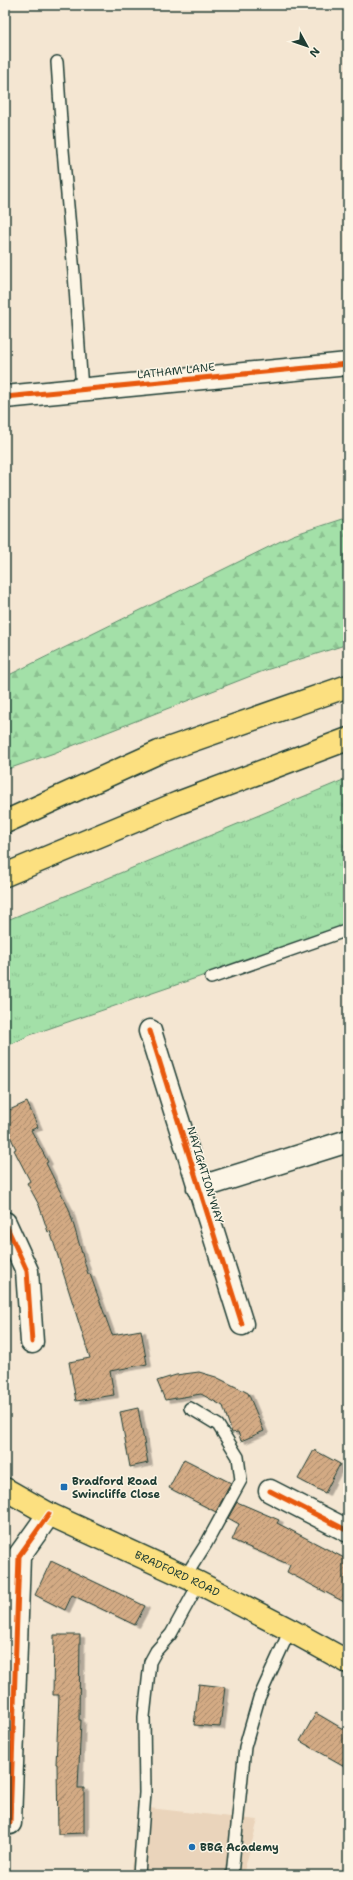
<svg xmlns="http://www.w3.org/2000/svg" width="353" height="1880" font-family="'Shantell Sans',sans-serif">
<style>
.built{fill:#ead4bb}
.grass{fill:url(#grass-tufts);stroke:#618e6e}
.forest{fill:url(#forest-firs);stroke:#618e6e}
.building{fill:url(#building-hatch);stroke:#1f3d34;filter:url(#shadow)}
.lines{fill:none;stroke-linecap:round;stroke-linejoin:round}
.service-casing{stroke:#1f3d34;stroke-width:14}
.minor-casing{stroke:#1f3d34;stroke-width:25}
.primary-casing{stroke:#1f3d34;stroke-width:25}
.motorway-casing{stroke:#1f3d34;stroke-width:25}
.service{stroke:#fcf5e5;stroke-width:11}
.minor{stroke:#fcf5e5;stroke-width:22}
.primary{stroke:#fce080;stroke-width:22}
.motorway{stroke:#fce080;stroke-width:22}
.cycleway-casing{stroke:#fcf5e5;stroke-width:8}
.cycleway{stroke:#e8590c;stroke-width:5}
.poi-dot{fill:#1f6fb2;stroke:#fcf5e5;stroke-width:1.5}
.labels{text-anchor:middle;dominant-baseline:central;stroke-width:3;stroke-linejoin:round;paint-order:stroke}
.street-label{font-size:11px;fill:#1f3d34;stroke:#fcf5e5}
.poi-label{font-size:11px;font-weight:bold;fill:#1f3d34;stroke:#fcf5e5;text-anchor:start}
</style>
<defs>
<pattern id="grass-tufts" width="24" height="20" patternUnits="userSpaceOnUse"><rect width="24" height="20" fill="#a3e0a8"/><path d="M3 7l-1-3M5 7V3M7 7l1-3M15 17l-1-3M17 17v-4M19 17l1-3" fill="none" stroke="#8cc191"/></pattern>
<pattern id="forest-firs" width="22" height="20" patternUnits="userSpaceOnUse"><rect width="22" height="20" fill="#a3e0a8"/><path d="M5 1l3.5 6h-7zM16 11l3.5 6h-7z" fill="#8cc191"/></pattern>
<pattern id="building-hatch" width="6" height="6" patternUnits="userSpaceOnUse"><rect width="6" height="6" fill="#d3aa84"/><path d="M-1 1l2-2M0 6l6-6M5 7l2-2" fill="none" stroke="#ab8c6d"/></pattern>
<filter id="shadow"><feDropShadow dx="4.5" dy="2.5" stdDeviation="0" flood-color="#0004"/></filter>
</defs>
<rect width="100%" height="100%" fill="#f4e6d2"/>
<filter id="ink" filterUnits="userSpaceOnUse"><feTurbulence type="fractalNoise" baseFrequency=".025" numOctaves="2"/><feDisplacementMap in="SourceGraphic" scale="8" xChannelSelector="R" yChannelSelector="G"/><feConvolveMatrix kernelMatrix="1 2 1 2 8 2 1 2 1" color-interpolation-filters="sRGB"/></filter>
<g filter="url(#ink)">
<!-- built -->
<path class="built" d="M140,1807L258,1820L243,1875H130Z"/>
<!-- grass -->
<path class="grass" d="M348,778V926L30,1035L5,1047V921Z"/>
<!-- forest -->
<path class="forest" d="M348,517V644L266,670L54,753L5,770V677L293,535Z"/>
<!-- building -->
<g class="building">
<path d="M27,1102L38,1127L31,1130L48,1162L46,1163L69,1209L88,1274H90L112,1335L141,1330L147,1364L110,1371L114,1395L76,1401L69,1362L90,1358L50,1231L48,1232L39,1205L27,1183L30,1181L14,1150L16,1149L5,1125V1112Z"/>
<path d="M199,1372L216,1377L248,1393L264,1431L241,1441L238,1432L232,1433L223,1406L201,1394L165,1400L157,1381L176,1375Z"/>
<path d="M138,1408L148,1463L130,1467L120,1412Z"/>
<path d="M314,1450L340,1464L325,1493L298,1479Z"/>
<path d="M184,1459L231,1483L216,1512L169,1488Z"/>
<path d="M237,1502L279,1520L277,1523L348,1560V1604L287,1572L290,1565L232,1540L239,1524L228,1518Z"/>
<path d="M51,1561L145,1606L135,1625L72,1595L65,1610L35,1595Z"/>
<path d="M54,1635H80L79,1720H81L78,1788H84V1833L58,1834L57,1764H56L59,1695H53Z"/>
<path d="M199,1684L225,1687L220,1727L194,1725Z"/>
<path d="M316,1713L348,1732V1768L300,1741Z"/>
</g>
<g class="lines">
<!-- service casing -->
<g class="service-casing">
<g id="service">
<path d="M57,62L63,150L74,273L82,390"/>
<path d="M211,978L348,930"/>
<path d="M185,1577L206,1544L241,1480L238,1457L218,1425L190,1408"/>
<path d="M139,1875L145,1793L144,1717L150,1662L156,1651L171,1634L199,1583"/>
<path d="M232,1875L245,1747L259,1698L290,1630"/>
</g>
</g>
<!-- minor casing -->
<g class="minor-casing">
<g id="minor">
<path d="M5,397L348,364"/>
<path d="M150,1031L242,1324"/>
<path d="M198,1188L348,1141"/>
<path d="M5,1223L27,1271L32,1342"/>
<path d="M270,1491L348,1531"/>
<path d="M10,1823L19,1556L49,1514"/>
</g>
</g>
<!-- primary casing -->
<g class="primary-casing">
<g id="primary">
<path id="s1" d="M5,1489L49,1514L199,1583L290,1630L348,1662"/>
</g>
</g>
<!-- motorway casing -->
<g class="motorway-casing">
<g id="motorway">
<path d="M5,822L159,752L348,686"/>
<path d="M5,875L178,803L348,739"/>
</g>
</g>
<!-- service -->
<use href="#service" class="service"/>
<!-- minor -->
<use href="#minor" class="minor"/>
<!-- primary -->
<use href="#primary" class="primary"/>
<!-- motorway -->
<use href="#motorway" class="motorway"/>
<!-- cycleway casing -->
<g class="cycleway-casing">
<g id="cycleway">
<path d="M5,397L348,364"/>
<path d="M150,1031L242,1324"/>
<path d="M5,1223L27,1271L32,1342"/>
<path d="M270,1491L348,1531"/>
<path d="M10,1823L19,1556L49,1514"/>
</g>
</g>
<!-- cycleway -->
<use href="#cycleway" class="cycleway"/>
</g>
</g>
<!-- markers -->
<g class="poi-dot">
<rect x="60" y="1483" width="8" height="8" rx="2"/>
<circle cx="192" cy="1847" r="4"/>
</g>
<g class="labels">
<!-- street labels -->
<g class="street-label">
<text transform="translate(176 371) rotate(-6)">LATHAM LANE</text>
<text transform="translate(205 1175) rotate(73)">NAVIGATION WAY</text>
<text stroke="none"><textPath href="#s1" startOffset="192">BRADFORD ROAD</textPath></text>
</g>
<!-- poi labels -->
<g class="poi-label">
<text x="72" y="1481">Bradford Road<tspan x="72" dy="13">Swincliffe Close</tspan></text>
<text x="200" y="1847">BBG Academy</text>
</g>
</g>
<!-- margin -->
<rect width="353" height="1880" fill="none" stroke="#fcf5e5" stroke-width="20"/>
<rect x="10" y="10" width="333" height="1860" fill="none" stroke="#1f3d34" stroke-width="1.5" filter="url(#ink)"/>
<!-- north arrow -->
<g transform="translate(307 46) rotate(130)" stroke="#fcf5e5" stroke-width="3" paint-order="stroke">
<path d="M0-3L7 15L0 10L-7 15Z" fill="#1f3d34"/>
<text y="-6" font-size="11" font-weight="bold" text-anchor="middle" fill="#1f3d34">N</text>
</g>
</svg>
